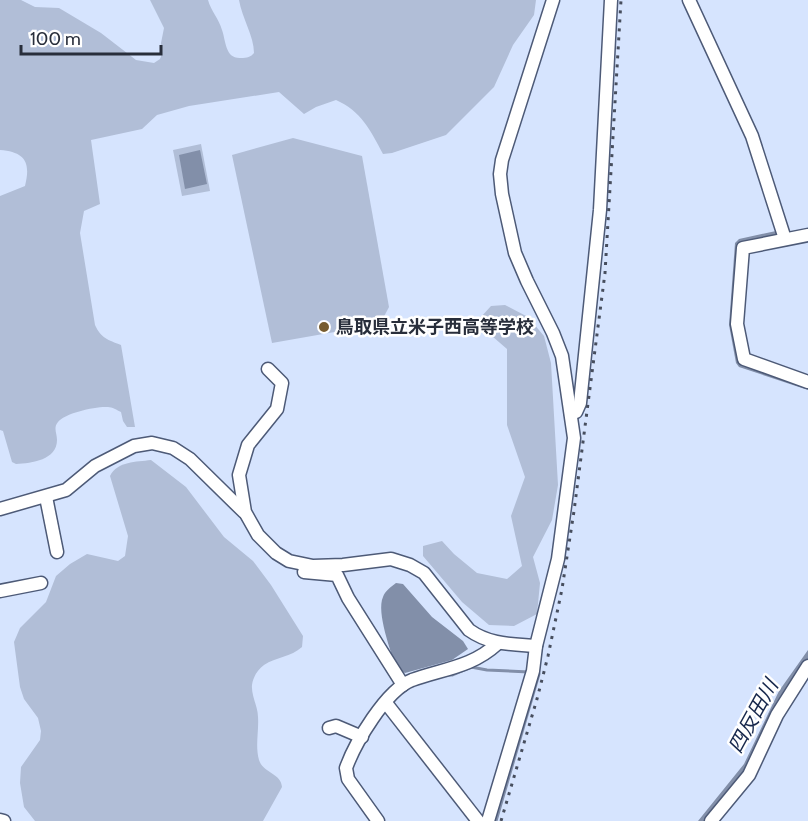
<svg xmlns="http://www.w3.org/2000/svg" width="808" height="821" font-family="Cabin,'Noto Sans JP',sans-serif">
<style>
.green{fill:#b1bed7}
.water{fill:#828fa9}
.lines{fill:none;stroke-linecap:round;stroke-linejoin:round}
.stream{stroke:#828fa9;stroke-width:3}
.minor-casing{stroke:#4d5a77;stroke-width:15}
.minor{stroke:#fff;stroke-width:12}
.rail{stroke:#474e5e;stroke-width:3;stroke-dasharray:3 6;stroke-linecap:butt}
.poi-dot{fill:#775b2e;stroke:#fff;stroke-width:2}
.labels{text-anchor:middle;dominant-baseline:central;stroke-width:5;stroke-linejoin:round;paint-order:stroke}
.poi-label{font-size:18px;font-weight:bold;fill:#282e3b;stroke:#fff;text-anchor:start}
.water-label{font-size:20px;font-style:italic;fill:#16274c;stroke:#fff}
</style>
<rect width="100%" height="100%" fill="#d6e4fe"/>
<!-- green -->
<g class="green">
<path d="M0,0H21L35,7L59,8L101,33L136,60L154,63L160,59L162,54L161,43L164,28L150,0H208C211,11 219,19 222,30C226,41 225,59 241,58C247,58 251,57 254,53C254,36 242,18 239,0H536L534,15L513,45L494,87L446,135L392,153L383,154C371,131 361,111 336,100L316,107L304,114L279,92L189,106L157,115L142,129L91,140L100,204L84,211L80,233L95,325C101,338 108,340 121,345L135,427H127L123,421L121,412C117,410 112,407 108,407C96,406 65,413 58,422C53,428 57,433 57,440C57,460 32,463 16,464L12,462L3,431L0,430V196L25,186C31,162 25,152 0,150Z"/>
<path d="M293,138L362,156L389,307L380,324L272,343L232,155Z"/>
<path d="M201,144L210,191L182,196L173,150Z"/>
<path d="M505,305L528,317L544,336L551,363L558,485L552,520L533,557L540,583L537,614L514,626L489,625L462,602L423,556V546L442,541L454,554L477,573L507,579L522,566L511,516L525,477L507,425V349L485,330L481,317L491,306Z"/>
<path d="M151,460L186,487L224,537L253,561L271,585L303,636L302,647C291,657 276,657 264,665C258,669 253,677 252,685C251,695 258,707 258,717C259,731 255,746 259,760C263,773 281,773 282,787L263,821H35L24,807L20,783L21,767L40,740L41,731L38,718L24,699L20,687L14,642L20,628L46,602L56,576L70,564L87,554L118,561L125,556L128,536L110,476C118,461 136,462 151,460Z"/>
</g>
<!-- water -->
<g class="water">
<path d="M682,0H686L750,138L782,236L740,245L741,362L808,385V390L739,367L736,363L729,325L735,243L739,239L776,231L745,136Z"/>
<path d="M200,150L207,184L185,189L179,155Z"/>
<path d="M396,583L403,584L432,617L463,641L468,649L452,660L405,673L396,668C391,652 376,612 383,597C385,591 391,587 396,583Z"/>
<path d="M808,650V660L797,674L753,761L706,821H698L744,764L779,691Z"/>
</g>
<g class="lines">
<!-- stream -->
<g class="stream">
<path d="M447,675H452L471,667L487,670L529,672"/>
<path d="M496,821L539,674L535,673"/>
</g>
<!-- minor casing -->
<g class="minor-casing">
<g id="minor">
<path d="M689,0L752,136L785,239"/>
<path d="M808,235L743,248L737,324L744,359L808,382"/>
<path d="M268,369L282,383L277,409L248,445L239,475L245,512L258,535L276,553L289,561L313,566L343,565L391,559L410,565L424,573L469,630C490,645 512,644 536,646"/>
<path d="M571,414L576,412L580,403L600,210L611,0"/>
<path d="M46,497L57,552"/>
<path d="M0,509L66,490L95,466L134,446L152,443L173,448L190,459L244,512"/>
<path d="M304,572L337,575L348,598L403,685"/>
<path d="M0,591L41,583"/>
<path d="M386,703L478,821"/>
<path d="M329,728L336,726L362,737"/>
<path d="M0,820L4,821"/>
<path d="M378,821L348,779L346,768C355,743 386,690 412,680C443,669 472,667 497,644"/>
<path d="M488,821L533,671L536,646L558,559L574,438L562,356L553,333L527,281L515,253L502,194L500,174L502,160L553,0"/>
<path d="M711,821L749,775L777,715L808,666"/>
</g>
</g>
<!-- minor -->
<use href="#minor" class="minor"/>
<!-- rail -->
<path class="rail" d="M501,821L537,699L548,656L562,589L574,511L605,273L621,0"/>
</g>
<!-- markers -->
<circle class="poi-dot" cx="324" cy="327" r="6"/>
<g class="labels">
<!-- poi labels -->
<g class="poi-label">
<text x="336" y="327">鳥取県立米子西高等学校</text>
</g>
<!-- water labels -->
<g class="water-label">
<text transform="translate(753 716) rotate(-61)">四反田川</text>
</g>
</g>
<!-- scale -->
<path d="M21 45v9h140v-9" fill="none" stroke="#282e3b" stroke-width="3"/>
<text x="30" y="45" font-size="18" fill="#282e3b" stroke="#ffffff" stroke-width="4.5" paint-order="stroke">100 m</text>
</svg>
